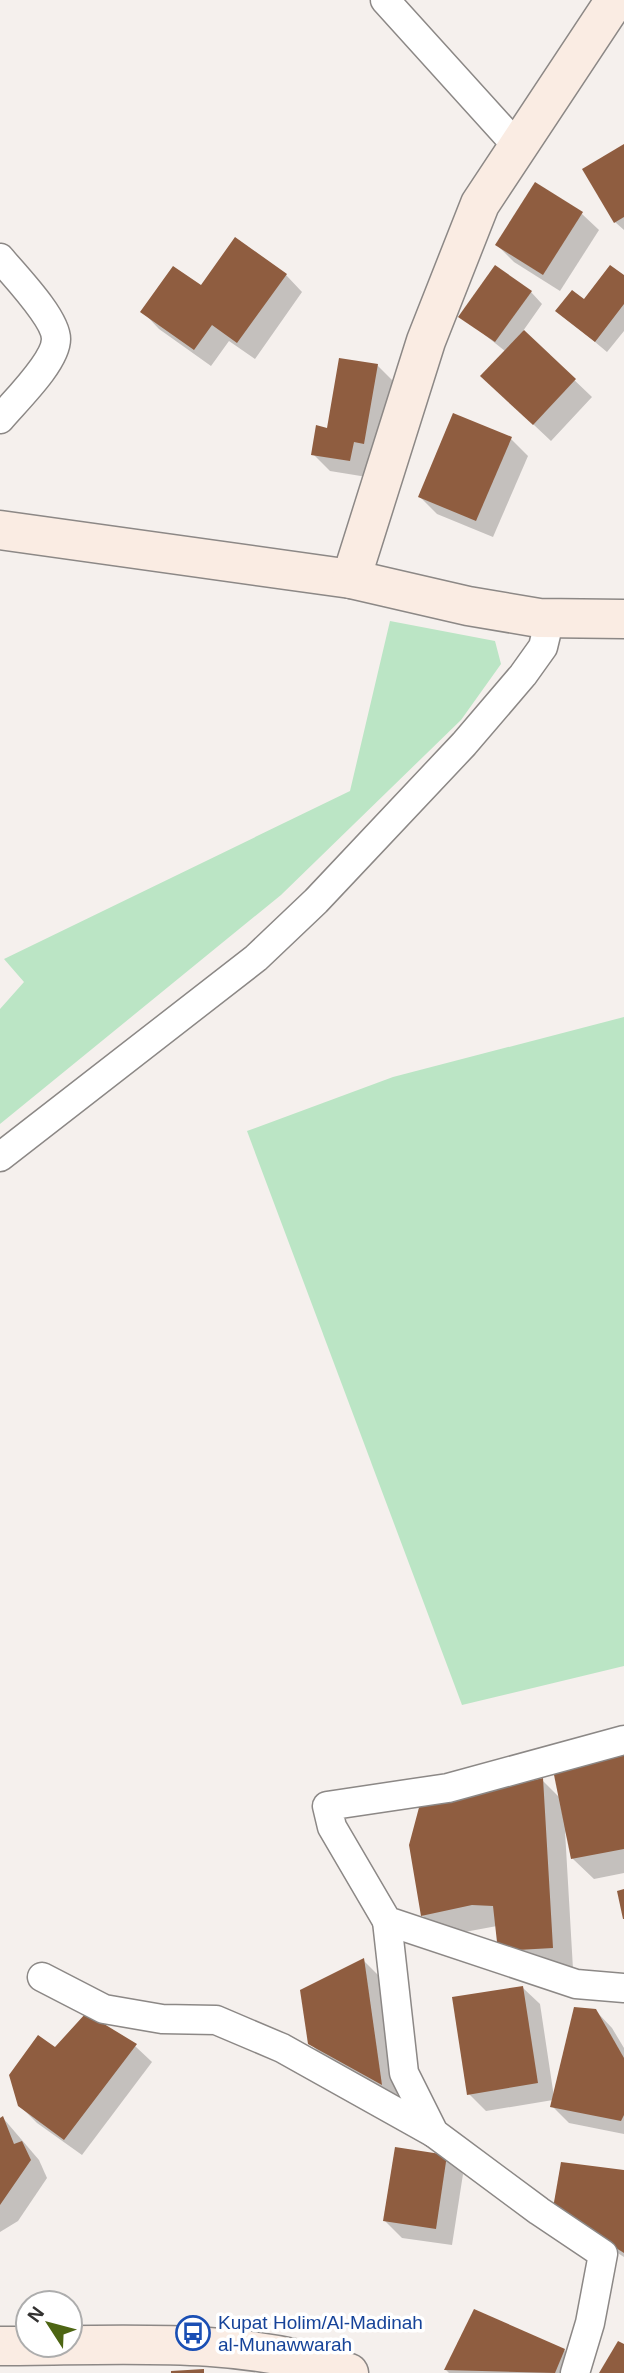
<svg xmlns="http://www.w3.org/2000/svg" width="624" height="2373" font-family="Helvetica,sans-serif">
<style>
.green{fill:#bbe5c5}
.shadow{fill:#0003}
.building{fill:#8f5d40}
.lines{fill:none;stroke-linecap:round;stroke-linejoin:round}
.street-casing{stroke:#8c8886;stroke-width:31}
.secondary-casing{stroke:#8c8886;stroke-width:41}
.street{stroke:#fff;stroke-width:28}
.secondary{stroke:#faece3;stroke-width:38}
.labels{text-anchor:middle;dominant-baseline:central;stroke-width:7;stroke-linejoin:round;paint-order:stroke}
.transit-label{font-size:19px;fill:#164399;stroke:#fff;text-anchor:start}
</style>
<rect width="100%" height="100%" fill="#f5f0ed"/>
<!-- green -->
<g class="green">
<path d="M390,621L495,641L501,664L461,720L281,895L0,1124V1009L24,982L4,959L350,791Z"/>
<path d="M624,1017V1666L462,1705L247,1131L393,1077Z"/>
</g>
<!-- shadow -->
<g class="shadow">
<path d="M624,146V230L615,222Z"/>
<path d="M582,214L599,230L560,291L514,262L497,245Z"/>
<path d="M286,275L302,292L255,359L229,341L211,366L159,329L143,312L201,288Z"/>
<path d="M624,277V331L607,352L558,311L584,301Z"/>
<path d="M531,292L542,304L523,331L592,397L551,441L499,392L505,351L461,316Z"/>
<path d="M377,365L394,382L367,477L330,471L313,454Z"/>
<path d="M511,439L528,456L493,537L437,514L420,497Z"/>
<path d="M624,1752V1873L594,1879L573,1859L565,1831L573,1969L521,1972L497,1926L443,1936L422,1915L542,1780L561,1799Z"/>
<path d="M363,1960L380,1977L398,2100L327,2061L310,2043Z"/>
<path d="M523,1988L540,2004L554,2097L595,2010L612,2028L624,2048V2134L569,2123L552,2106L553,2100L486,2111L469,2094Z"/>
<path d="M135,2046L152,2062L82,2155L37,2123L19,2105L55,2049Z"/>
<path d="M3,2118L39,2160L47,2178L18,2221L0,2232V2120Z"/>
<path d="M446,2157L463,2174L452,2245L402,2238L385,2221Z"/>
<path d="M624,2172V2257L572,2224Z"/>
<path d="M475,2311L564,2350L581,2367L578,2373H449L446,2370Z"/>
</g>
<!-- building -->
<g class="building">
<path d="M624,144V217L614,223L582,169Z"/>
<path d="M535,182L583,212L543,275L495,245Z"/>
<path d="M235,237L287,274L237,343L212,325L194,350L140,312L173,266L201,285Z"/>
<path d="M495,265L532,291L495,342L458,317Z"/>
<path d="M610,265L624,275V304L595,342L555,311L572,290L584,299Z"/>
<path d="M524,330L576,379L533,425L480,376Z"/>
<path d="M339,358L378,364L364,444L354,442L350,461L311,455L316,425L327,428Z"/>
<path d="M453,413L512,437L476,521L418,497Z"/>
<path d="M624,1750V1849L571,1859L552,1765Z"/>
<path d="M543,1778L553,1948L498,1951L493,1906L472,1905L421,1916L409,1845L421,1800L482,1792Z"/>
<path d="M624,1889V1919H623L617,1891Z"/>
<path d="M364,1958L382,2085L308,2044L300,1990Z"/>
<path d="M523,1986L538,2083L467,2095L452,1997Z"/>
<path d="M574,2007L596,2009L624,2058V2115L621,2121L550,2107Z"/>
<path d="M86,2013L137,2044L64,2140L18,2106L9,2075L38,2035L55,2047Z"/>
<path d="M3,2116L14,2144L22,2141L31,2160L0,2205V2118Z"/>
<path d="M395,2147L447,2155L436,2229L383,2221Z"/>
<path d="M561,2162L624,2170V2253L553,2208Z"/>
<path d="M474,2309L565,2349L555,2373L444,2370Z"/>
<path d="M618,2341L624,2344V2373H599Z"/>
<path d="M204,2369V2373H171V2371Z"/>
</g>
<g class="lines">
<!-- street casing -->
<g class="street-casing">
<g id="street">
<path d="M385,0L518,147"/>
<path d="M0,258C14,275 56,318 56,339C56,362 15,401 0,419"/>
<path d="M0,1157L256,958L316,901L464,744L523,675L543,647L550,618"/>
<path d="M624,1740L448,1788L327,1806L332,1827L387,1921L576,1984L624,1988"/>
<path d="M387,1921L404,2073L434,2133L539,2211L603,2254L590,2323L575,2373"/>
<path d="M42,1977L104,2009L162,2019L216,2020L282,2048L434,2133"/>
</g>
</g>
<!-- secondary casing -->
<g class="secondary-casing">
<g id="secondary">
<path d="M0,530L351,579L468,606L539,618L624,619"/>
<path d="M351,579L426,341L480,204L615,0"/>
<path d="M0,2346C115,2346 238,2335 349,2373"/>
</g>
</g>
<!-- street -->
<use href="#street" class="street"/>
<!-- secondary -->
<use href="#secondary" class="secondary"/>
</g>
<!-- icons -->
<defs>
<g id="bus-ring" transform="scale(1.75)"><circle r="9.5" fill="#fff" stroke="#1a4fb4" stroke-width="1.5"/><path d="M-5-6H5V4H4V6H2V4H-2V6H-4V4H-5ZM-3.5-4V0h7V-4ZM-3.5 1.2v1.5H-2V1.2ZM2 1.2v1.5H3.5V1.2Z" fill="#1a4fb4"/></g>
</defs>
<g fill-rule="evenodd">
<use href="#bus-ring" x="193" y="2333"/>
</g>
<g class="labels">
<!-- transit labels -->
<g class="transit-label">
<text x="218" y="2322">Kupat Holim/Al-Madinah<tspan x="218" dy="22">al-Munawwarah</tspan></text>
</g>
</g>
<!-- north arrow -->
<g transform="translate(49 2324) rotate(306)"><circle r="33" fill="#ffffff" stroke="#adadad" stroke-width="2"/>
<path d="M0-5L12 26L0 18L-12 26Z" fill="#4d6513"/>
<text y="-10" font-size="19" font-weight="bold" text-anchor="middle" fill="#333231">N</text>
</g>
</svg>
